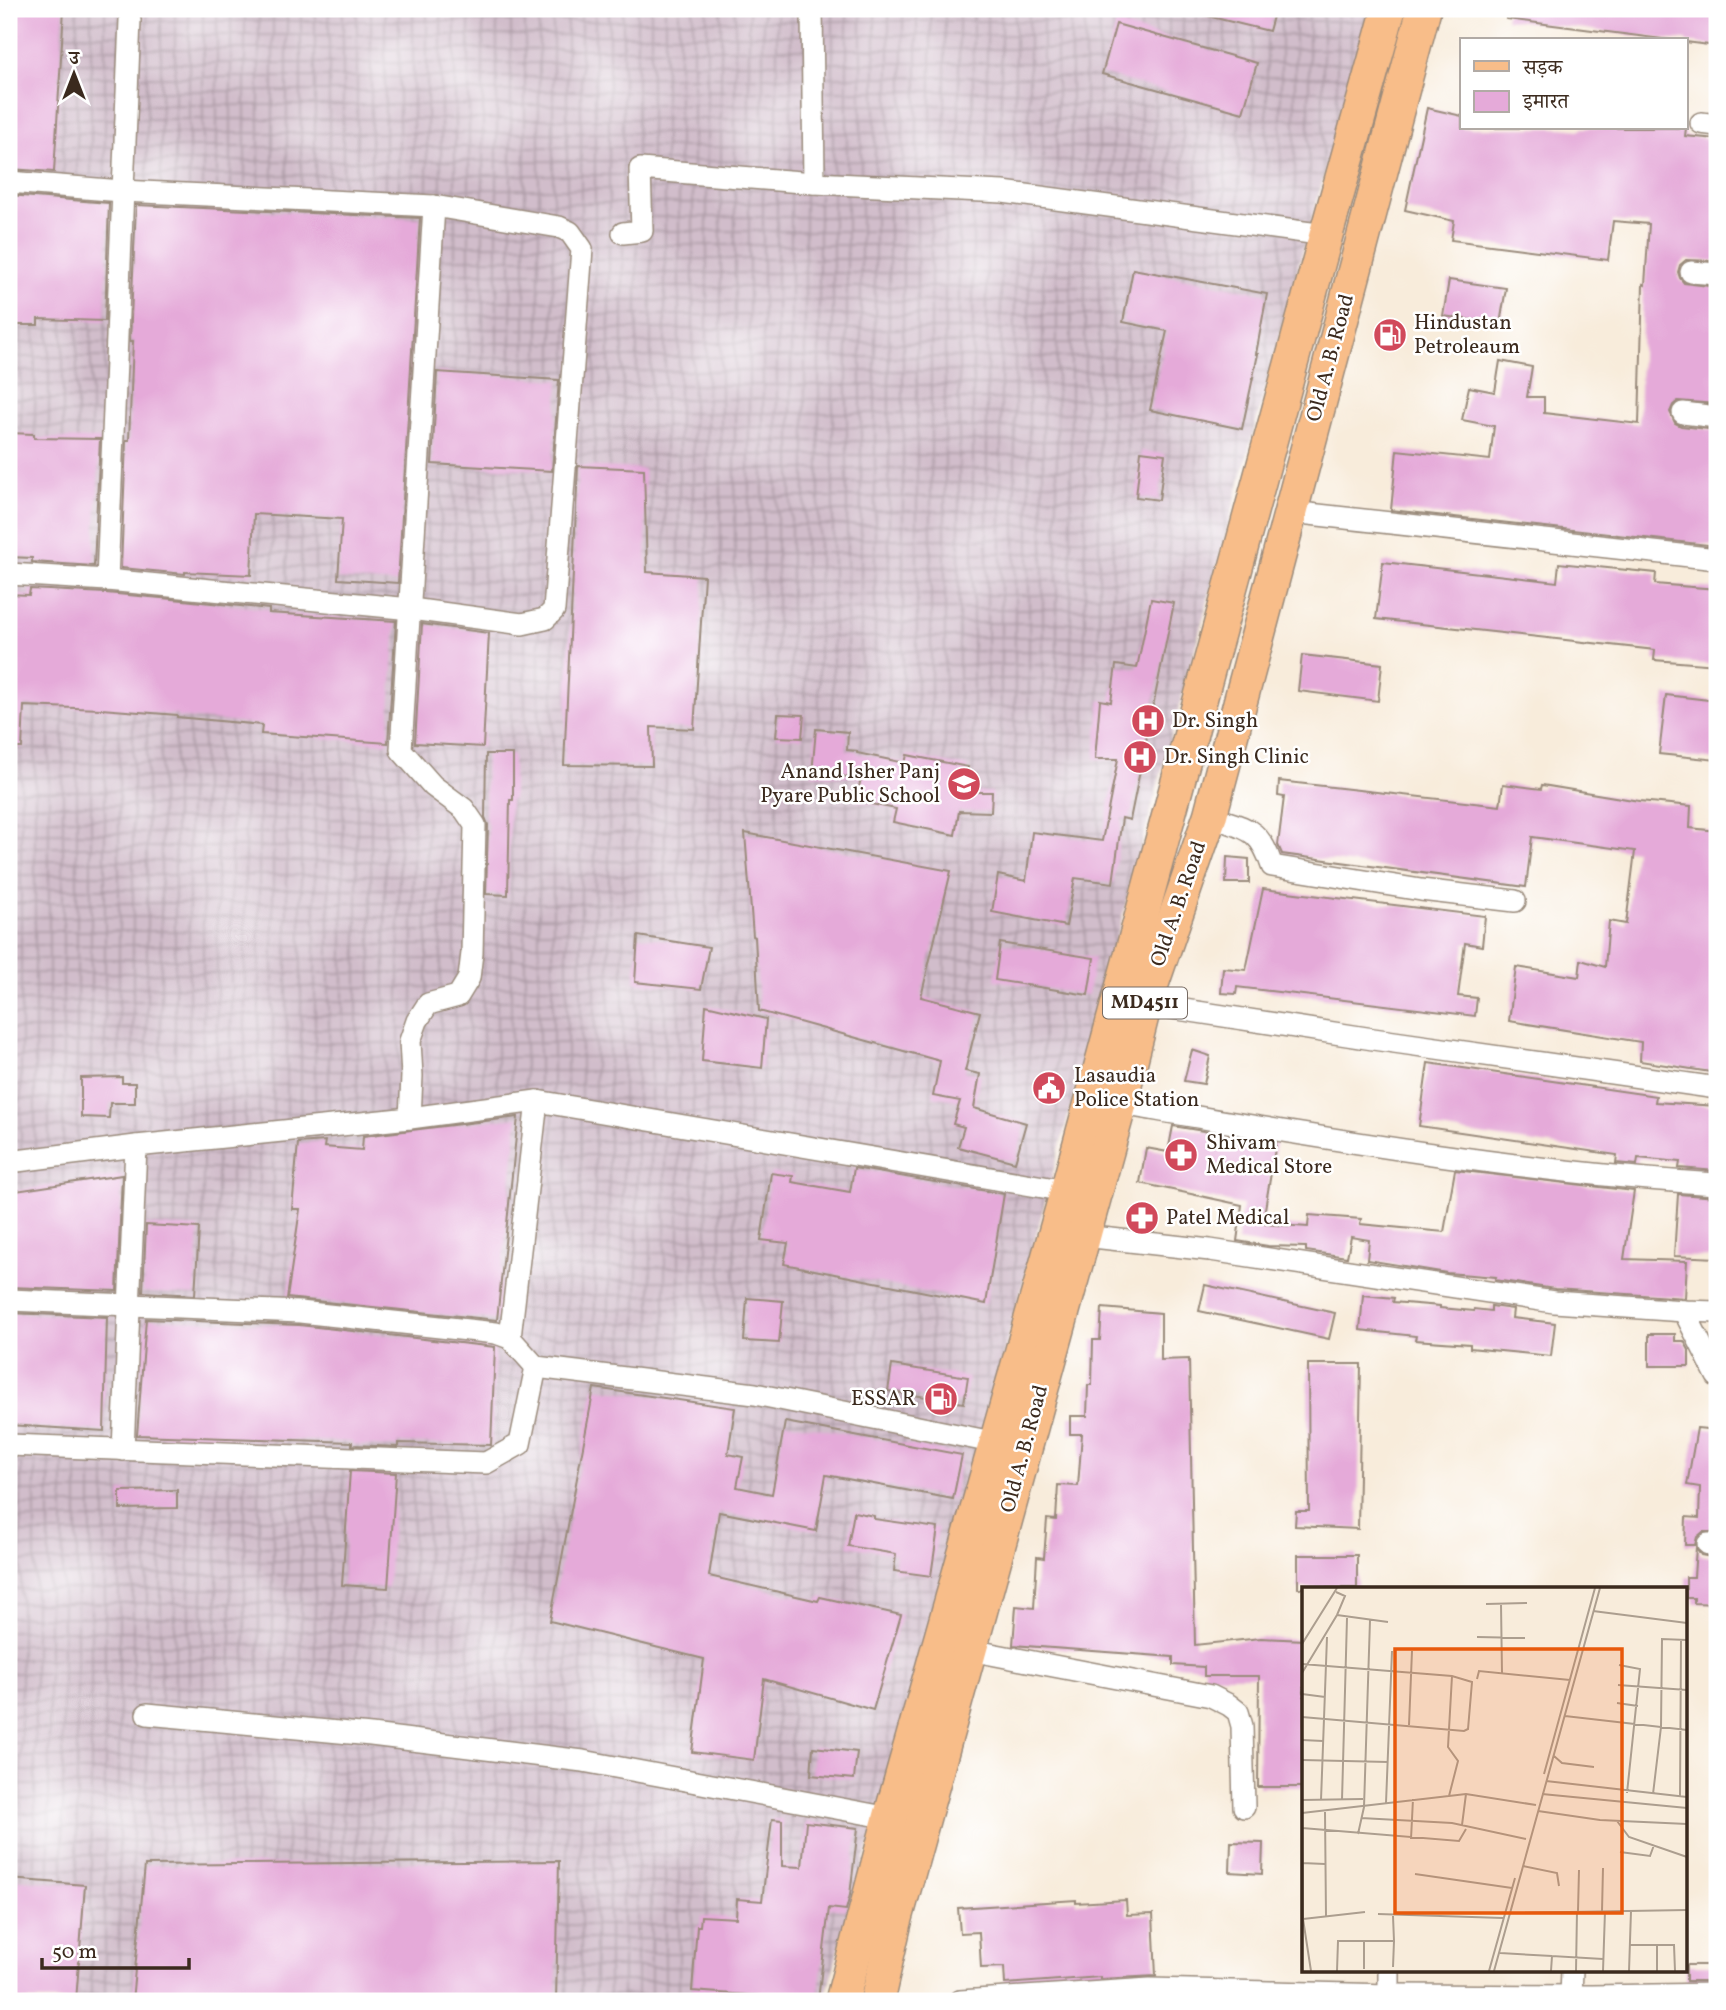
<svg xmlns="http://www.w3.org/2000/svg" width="1726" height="2010" font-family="Vollkorn,'Noto Serif Devanagari',serif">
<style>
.industrial{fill:url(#industrial-grid)}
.building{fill:#e5aad9}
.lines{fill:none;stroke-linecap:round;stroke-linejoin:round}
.minor-casing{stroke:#9a8b7c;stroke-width:24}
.primary-casing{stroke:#9a8b7c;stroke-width:36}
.minor{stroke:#fff;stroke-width:21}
.primary{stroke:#f8bd89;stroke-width:33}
.labels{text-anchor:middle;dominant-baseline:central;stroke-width:5;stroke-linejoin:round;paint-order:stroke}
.shield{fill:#fff;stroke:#766a62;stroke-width:2}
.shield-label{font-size:19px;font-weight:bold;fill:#3b2a1e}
.poi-label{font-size:21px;fill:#3b2a1e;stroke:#fff;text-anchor:start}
.street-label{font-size:21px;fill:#3b2a1e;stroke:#fff}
.inset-road{fill:none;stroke:#ac9e8f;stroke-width:2}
.view{fill:#e8590c;fill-opacity:0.15;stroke:#e8590c;stroke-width:3.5}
.inset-edge{fill:none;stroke:#3b2a1e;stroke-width:3.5}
</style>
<defs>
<pattern id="industrial-grid" width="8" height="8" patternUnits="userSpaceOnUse" patternTransform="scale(1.75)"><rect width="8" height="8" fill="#d1bdcb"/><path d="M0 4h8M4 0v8" fill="none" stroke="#ab9aa4"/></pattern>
</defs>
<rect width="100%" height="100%" fill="#fff"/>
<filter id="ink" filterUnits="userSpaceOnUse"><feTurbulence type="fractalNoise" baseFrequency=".0143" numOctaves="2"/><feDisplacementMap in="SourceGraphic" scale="14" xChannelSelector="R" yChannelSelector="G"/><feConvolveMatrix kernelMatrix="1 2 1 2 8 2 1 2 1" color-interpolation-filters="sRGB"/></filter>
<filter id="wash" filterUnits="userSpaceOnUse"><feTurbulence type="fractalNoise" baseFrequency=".00686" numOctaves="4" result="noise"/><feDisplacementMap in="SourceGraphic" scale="28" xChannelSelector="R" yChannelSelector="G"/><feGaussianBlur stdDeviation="1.57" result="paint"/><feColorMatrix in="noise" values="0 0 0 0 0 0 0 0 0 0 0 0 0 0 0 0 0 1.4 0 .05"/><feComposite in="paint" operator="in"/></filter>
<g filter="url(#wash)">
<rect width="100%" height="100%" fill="#f8ecdb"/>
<!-- industrial -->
<path class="industrial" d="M9,9H1372L1302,253L895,1756L824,2001H9Z"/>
<g id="blocks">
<!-- building -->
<g class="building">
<path d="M9,9H64L54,172L9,169Z"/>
<path d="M1203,9H1275L1269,31L1203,15Z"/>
<path d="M1507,9H1717V46L1686,42V40H1670L1506,19Z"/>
<path d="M1116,24L1257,63L1243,113L1102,74Z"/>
<path d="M1427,108L1462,116V128H1561L1581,130V128H1686L1685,136L1717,139V261L1686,260L1680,265L1678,272L1680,278L1684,283L1717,287V404L1678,401L1673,405L1670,412L1675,423L1681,426L1717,430V546L1391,510L1397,450L1490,460L1494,426L1462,420L1469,387L1495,392L1500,361L1532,367L1527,397H1544V413L1639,424L1643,284L1645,285L1649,224L1613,221L1608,260L1451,240L1454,221L1405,210Z"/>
<path d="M9,195L109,203L105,321L38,319V325H9Z"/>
<path d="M136,205L420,218L398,583L338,579L342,519L254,514L251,575L185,572V574L121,568L126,440H129L133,341H130Z"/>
<path d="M1133,269L1267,294L1256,354H1258L1242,429L1150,410L1167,331L1123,322Z"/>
<path d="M1449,280L1506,288L1500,324L1443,316Z"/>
<path d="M437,372L559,380L552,471L432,464Z"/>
<path d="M9,433L34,434V438L100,439L94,566L32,562V558L9,557Z"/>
<path d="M1141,451L1165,454L1159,500L1136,497Z"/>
<path d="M578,466L644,469L647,572L704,576L694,729L651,727L652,766L564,765Z"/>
<path d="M1383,562L1557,582L1559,563L1656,573L1655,584L1717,589V665L1654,660L1655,650L1376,619Z"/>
<path d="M30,589L106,593L183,600L269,609V613L396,621L388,743L261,734L262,725L177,717V715L101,709L24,706L22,748H9V594L29,595Z"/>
<path d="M1151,599L1174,603L1130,820L1122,818L1113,883L1075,878L1066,926L992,912L998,875L1026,881L1032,832L1102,841L1118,759H1095L1100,700L1111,702L1116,665L1137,668Z"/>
<path d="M422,624L489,633L483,747L415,743Z"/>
<path d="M1302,655L1382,664L1378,701L1298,691Z"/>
<path d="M1666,695L1717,701V760L1659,754Z"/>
<path d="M778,714L804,715L802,738L776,737Z"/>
<path d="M816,729L848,732L847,750L857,751V753L905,763L907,755L968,767L963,792H992L991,812L959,811L955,835L893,822L896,809L856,801L861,778L812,774Z"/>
<path d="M486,754H513V800H510L508,895L486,894L488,825L485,817Z"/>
<path d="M1279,781L1500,806L1503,784L1541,789L1542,785L1639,801L1691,806L1690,828L1717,831V1073L1640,1061L1641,1042L1509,1021L1516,967L1579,977L1581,960L1605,967L1609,921L1626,924L1635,851L1532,837L1526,887L1282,854L1278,845L1284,797L1278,796Z"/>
<path d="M745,833L951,871L921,997L980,1012L965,1071L980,1074L974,1108L1026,1123L1015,1162L958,1147L964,1127L953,1124L960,1101L933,1096L940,1061L759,1011L755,937L753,936Z"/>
<path d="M1227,857L1249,859V883H1226Z"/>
<path d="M1263,889L1485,916L1482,946L1465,943L1458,996L1477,998L1475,1016L1237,987L1236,994L1221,993L1223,968L1246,970Z"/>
<path d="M638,936L709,947L701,989L635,982Z"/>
<path d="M1000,943L1094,958L1088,995L995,980Z"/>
<path d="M706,1005L766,1019L762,1068L702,1061Z"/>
<path d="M1192,1050L1210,1056L1204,1084L1184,1081Z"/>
<path d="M1428,1063L1656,1096L1655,1102L1717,1106V1171L1679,1168L1680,1162L1638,1158L1637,1165L1616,1163L1617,1155L1419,1126Z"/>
<path d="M122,1077V1083H135V1103H110L109,1118L81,1117V1078Z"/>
<path d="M518,1117L497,1320L287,1298L300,1209H292L298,1143L325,1141L324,1147L362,1150L363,1136Z"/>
<path d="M1173,1126L1276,1143L1263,1221H1265V1224L1308,1227L1309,1215L1361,1219L1360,1224L1444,1232L1455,1170L1634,1191L1624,1259L1687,1261L1685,1298L1555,1289L1495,1280L1496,1277L1447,1273L1367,1260L1369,1240L1351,1237L1347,1257L1306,1251V1247L1268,1246L1237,1241L1242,1205L1140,1183L1146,1148L1168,1152Z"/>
<path d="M854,1168L1004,1194L986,1304L784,1264L788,1243L761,1240L771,1173L793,1176L792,1182L850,1192Z"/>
<path d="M122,1175L117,1291L9,1287V1192Z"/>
<path d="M1678,1194L1717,1197V1258L1674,1256Z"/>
<path d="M146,1225L199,1228L195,1295L143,1292Z"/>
<path d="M1205,1285L1335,1313L1329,1339L1199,1311Z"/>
<path d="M1363,1295L1394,1298L1393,1302L1440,1306V1308L1474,1311V1309L1491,1311V1306L1513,1309L1512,1318L1555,1323L1551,1356L1470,1348V1344L1415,1340L1416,1336L1360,1330Z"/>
<path d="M747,1298L783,1301L779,1343L744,1341Z"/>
<path d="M1102,1308L1161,1313V1360L1189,1359L1195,1645L1261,1638L1304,1640V1787H1258L1259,1676H1204V1667L1173,1665V1657L1013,1645L1016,1606L1034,1608L1037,1557L1044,1558L1047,1519L1056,1520L1058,1485L1078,1486L1082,1434H1070V1416H1087L1088,1385H1092L1093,1340H1100Z"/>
<path d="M9,1313L107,1317L104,1431L9,1425Z"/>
<path d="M146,1319L299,1325L495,1347L491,1445L398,1443V1447L352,1445V1442L137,1435Z"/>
<path d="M1649,1334H1675V1341H1684L1689,1350V1366H1649Z"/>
<path d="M1308,1364H1361L1358,1529L1295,1526L1296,1511H1309Z"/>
<path d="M892,1365L968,1377L964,1403L888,1391Z"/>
<path d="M594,1388L735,1408L728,1454L743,1457L737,1487L772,1494L785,1422L962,1455L953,1499L826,1475L816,1531L719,1512L709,1576L818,1601L820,1597L901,1615L873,1710L764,1679L754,1760L692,1752L704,1659L550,1621Z"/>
<path d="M1697,1428L1717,1430V1532H1703L1697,1537L1695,1545H1685L1686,1517L1699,1518L1700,1487L1687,1485Z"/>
<path d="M350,1471L396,1473L388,1588L342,1585Z"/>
<path d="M177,1490V1508L120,1509V1491Z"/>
<path d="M854,1512L874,1516V1519L938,1528L931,1576L894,1571L896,1554L848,1546Z"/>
<path d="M1696,1547L1701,1555L1717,1558V1604L1694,1603V1598H1686V1577H1694Z"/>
<rect x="1298" y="1555" width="59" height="33"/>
<path d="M813,1747L857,1752L854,1779L811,1775Z"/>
<path d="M772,1819L782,1820V1866L802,1867L806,1822L858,1828L850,1895L846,1910L829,1908L818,2000L692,1991L697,1926H700L701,1916L736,1918L737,1899L762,1901Z"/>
<path d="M1231,1842L1263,1843L1262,1874L1230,1872Z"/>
<path d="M559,1861L556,2001H132L145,1865Z"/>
<path d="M9,1879L85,1885L76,2001H9Z"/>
<path d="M1076,1900V1903L1126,1900L1127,1915L1153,1914L1156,1976L1100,1979V1977L1005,1984L1004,1967L981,1968L979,1932L960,1933L958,1908Z"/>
<rect x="1686" y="1965" width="31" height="16"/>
</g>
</g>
</g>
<g filter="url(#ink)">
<use href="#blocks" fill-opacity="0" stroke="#9a8b7c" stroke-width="2"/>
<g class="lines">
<!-- minor casing -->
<g class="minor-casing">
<g id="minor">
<path d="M812,9L814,183"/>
<path d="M1701,123L1717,125"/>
<path d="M9,182L122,191L434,206L559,227L570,232L582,249L554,610L545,619L522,624L411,609L107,580L9,574"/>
<path d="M623,233L642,231L640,169L814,183L1003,192L1326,235"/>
<path d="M1691,272L1717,274"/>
<path d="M1683,413L1717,417"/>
<path d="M1291,512L1717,559"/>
<path d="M107,580L130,20"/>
<path d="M1210,816C1245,829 1259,826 1272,866L1421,890L1515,901"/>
<path d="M1145,1004L1373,1039L1717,1088"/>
<path d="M1120,1104C1318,1137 1517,1172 1717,1184"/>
<path d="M410,1118L412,1076L410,1041L417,1021L428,1004L458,996L469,978L472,953L475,825L464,809L433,786L401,750L434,206"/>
<path d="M9,1162L136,1146L410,1118L537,1101L1067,1191"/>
<path d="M1084,1236L1210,1250L1554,1302L1684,1311L1717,1312"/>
<path d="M9,1300L300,1312L496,1333L510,1338L536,1367L755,1394L997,1443"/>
<path d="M1684,1311L1717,1376"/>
<path d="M510,1338L537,1101"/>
<path d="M9,1445L486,1463L520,1444L536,1367"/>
<path d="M123,1450L136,1146"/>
<path d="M1708,1544L1717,1545"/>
<path d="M970,1650L1211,1696L1229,1705L1238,1712L1242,1726L1244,1807"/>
<path d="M147,1714L371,1735L583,1761L890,1818"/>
<path d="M1389,1995V1970"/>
<path d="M1571,1996L1572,1970"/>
<path d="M960,2001L1150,1989L1389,1995L1592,1996L1717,1994"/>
</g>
</g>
<!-- primary casing -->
<g class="primary-casing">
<g id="primary">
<path d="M842,2001L890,1818L1067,1191L1326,235L1389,9"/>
<path d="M877,2001L895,1922L1120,1104L1145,1004L1210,816L1424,9"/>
</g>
</g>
<!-- minor -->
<use href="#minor" class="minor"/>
<!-- primary -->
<use href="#primary" class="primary"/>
</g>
</g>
<!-- icons -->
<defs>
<g id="fuel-disc" transform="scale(1.75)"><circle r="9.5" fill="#d1495b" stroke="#fff"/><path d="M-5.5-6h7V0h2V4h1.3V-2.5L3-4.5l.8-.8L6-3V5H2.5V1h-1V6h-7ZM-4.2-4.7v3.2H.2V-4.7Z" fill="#fff"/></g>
<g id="hospital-disc" transform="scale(1.75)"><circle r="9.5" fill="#d1495b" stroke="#fff"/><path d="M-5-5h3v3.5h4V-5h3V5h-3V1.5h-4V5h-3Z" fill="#fff"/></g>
<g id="school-disc" transform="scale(1.75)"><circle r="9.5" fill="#d1495b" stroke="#fff"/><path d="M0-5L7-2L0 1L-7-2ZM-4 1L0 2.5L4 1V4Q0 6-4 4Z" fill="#fff"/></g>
<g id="civic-disc" transform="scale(1.75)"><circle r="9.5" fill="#d1495b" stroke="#fff"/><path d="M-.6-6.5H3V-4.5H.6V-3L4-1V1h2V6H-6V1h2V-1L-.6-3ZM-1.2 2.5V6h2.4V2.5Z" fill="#fff"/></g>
<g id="pharmacy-disc" transform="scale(1.75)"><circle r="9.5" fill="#d1495b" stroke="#fff"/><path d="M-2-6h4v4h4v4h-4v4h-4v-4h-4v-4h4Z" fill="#fff"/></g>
</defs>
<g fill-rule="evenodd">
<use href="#fuel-disc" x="1390" y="335"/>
<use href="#hospital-disc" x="1148" y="721"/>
<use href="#hospital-disc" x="1140" y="757"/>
<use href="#school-disc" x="964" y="784"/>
<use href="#civic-disc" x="1049" y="1088"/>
<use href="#pharmacy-disc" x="1181" y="1155"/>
<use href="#pharmacy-disc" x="1142" y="1218"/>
<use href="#fuel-disc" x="941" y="1399"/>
</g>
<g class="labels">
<!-- shield labels -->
<rect class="shield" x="1103" y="987.5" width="84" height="31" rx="5"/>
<g class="shield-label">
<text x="1145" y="1003">MD4511</text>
</g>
<!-- poi labels -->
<g class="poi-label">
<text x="1414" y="323">Hindustan<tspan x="1414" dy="24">Petroleaum</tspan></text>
<text x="1172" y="721">Dr. Singh</text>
<text x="1164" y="757">Dr. Singh Clinic</text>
<text x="940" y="772" text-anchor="end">Anand Isher Panj<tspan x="940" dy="24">Pyare Public School</tspan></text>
<text x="1074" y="1076">Lasaudia<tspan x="1074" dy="24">Police Station</tspan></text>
<text x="1206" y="1143">Shivam<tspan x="1206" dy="24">Medical Store</tspan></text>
<text x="1166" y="1218">Patel Medical</text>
<text x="916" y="1399" text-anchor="end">ESSAR</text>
</g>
<!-- street labels -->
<g class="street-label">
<text transform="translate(1331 358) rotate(-75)">Old A. B. Road</text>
<text transform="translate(1179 904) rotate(-71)">Old A. B. Road</text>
<text transform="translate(1025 1449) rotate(-75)">Old A. B. Road</text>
</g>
</g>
<!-- overview -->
<g transform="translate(1302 1587)">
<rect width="385" height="385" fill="#f8ecdb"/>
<path class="inset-road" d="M184,17L225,16M199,17L200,86M291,24L385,36M35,28L86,35M175,50L223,51M0,57L35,1M0,77L150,89L170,95L166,142L162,144L0,130M317,78L338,82L325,206M0,86L35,28L43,9L34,5M175,92L177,84L268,93M316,98L385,103M0,107L23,110M315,116L336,119M263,129L385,143M107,138L110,64M0,153L21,154M252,169L260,176L292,180M0,173L86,175M242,187L293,1M244,194L385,210M240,207L385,221M351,207L359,140L360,52L385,53M147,209L156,174L146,160L150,89M378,210L379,53M0,213L61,212M19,213L25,50M40,213L45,31M84,216L90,64M236,224L298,233L385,237M23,225L24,330M0,226L164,207L234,218M0,226L1,332L9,384M59,231L150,236L224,252M315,234L327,250L385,270M160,238L164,207M0,241L157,254L164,242M56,247L62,220L68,33M109,252L111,212M318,265L348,269L352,258M0,276L23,277M221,279L255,286L257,299M113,287L210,301M276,324L277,283M300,324L301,281M208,326L385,323M76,327L201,331M1,332L63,325M62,354V382M328,358H372L373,384M198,366L250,369M91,380L92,354M35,384L36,354H92L91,329M187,384L213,291M192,384L298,1M249,384L250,369L301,372M274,384L275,324M301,384L303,324M327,384L329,324M355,384V358"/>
<path class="view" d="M93,62H320V326H93Z"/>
<rect width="385" height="385" class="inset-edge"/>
</g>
<!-- margin -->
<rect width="1726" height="2010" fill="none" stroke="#fff" stroke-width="35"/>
<!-- legend -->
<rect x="1460" y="38" width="228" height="91" fill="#ffffff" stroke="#b1aaa5" stroke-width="2"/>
<rect x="1474" y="61" width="35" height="10" fill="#f8bd89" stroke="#b1aaa5" stroke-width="2"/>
<text x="1523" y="74" font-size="21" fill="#3b2a1e">सड़क</text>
<rect x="1474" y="91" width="35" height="21" fill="#e5aad9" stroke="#b1aaa5" stroke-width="2"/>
<text x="1523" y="108" font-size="21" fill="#3b2a1e">इमारत</text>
<!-- north arrow -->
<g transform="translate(74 74)" stroke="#ffffff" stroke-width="5" paint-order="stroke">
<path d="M0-5L12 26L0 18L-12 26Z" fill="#3b2a1e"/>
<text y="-10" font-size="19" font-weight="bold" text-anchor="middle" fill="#3b2a1e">उ</text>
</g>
<!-- scale -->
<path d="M42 1958v10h147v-10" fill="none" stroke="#3b2a1e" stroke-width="3.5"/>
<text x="52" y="1958" font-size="21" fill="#3b2a1e" stroke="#ffffff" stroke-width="5" paint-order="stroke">50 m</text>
</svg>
